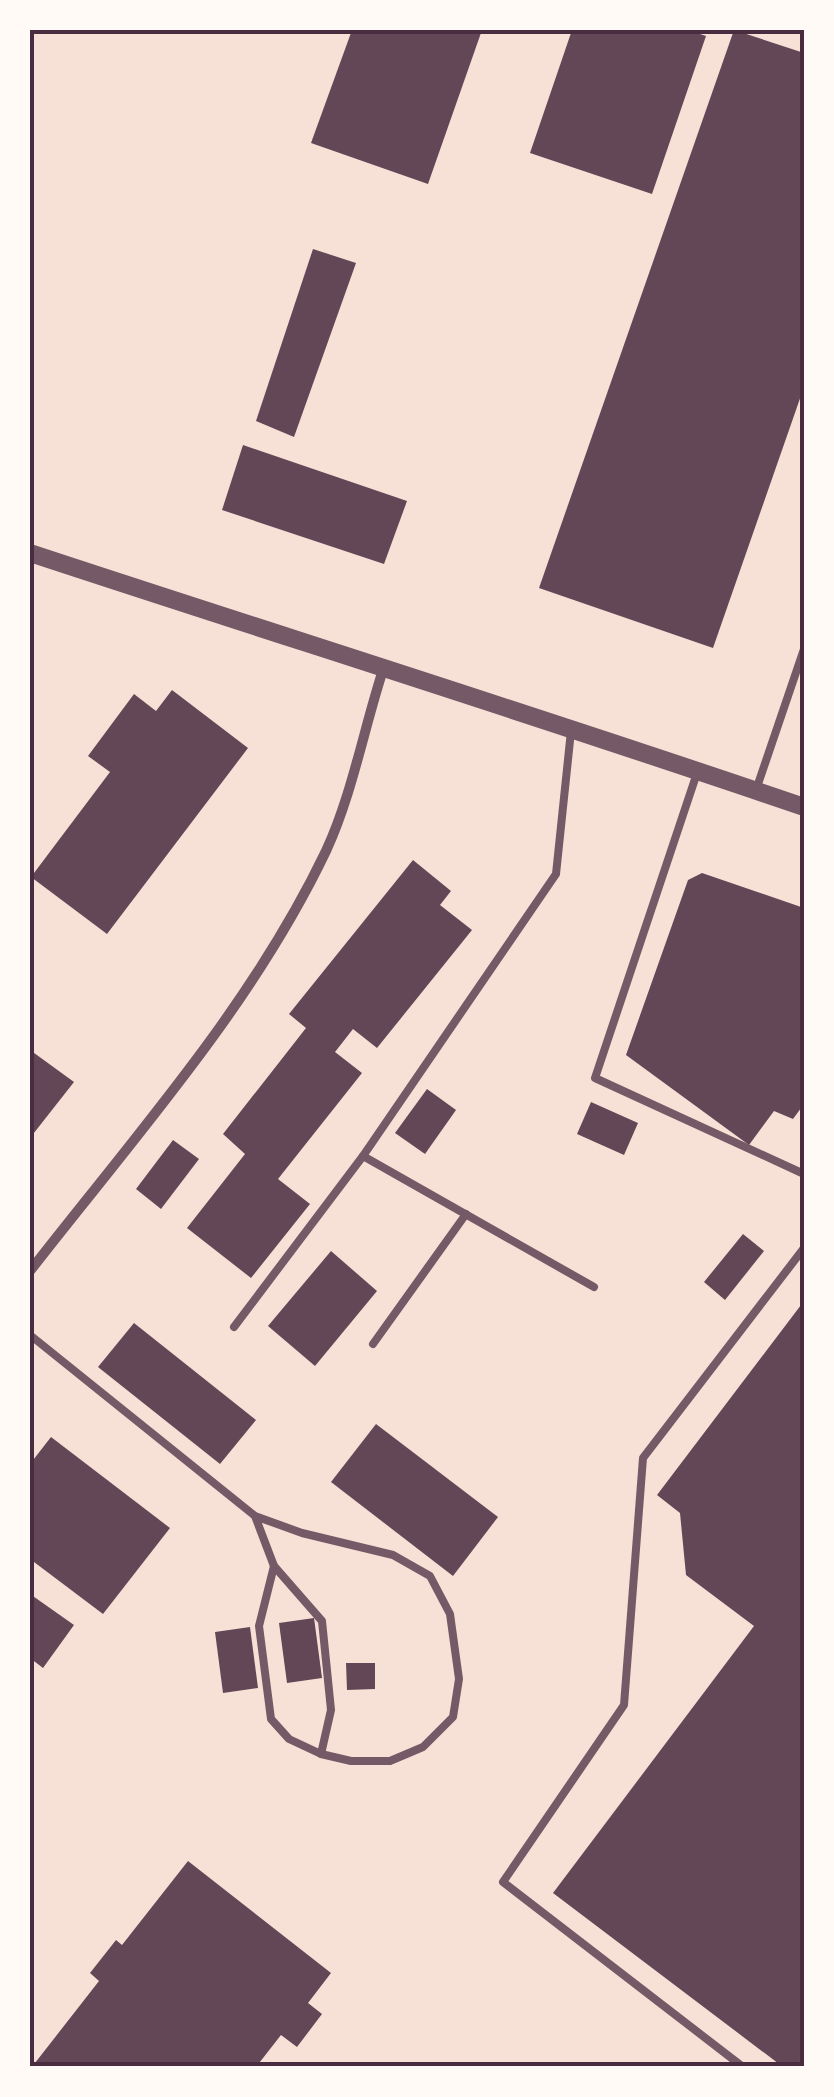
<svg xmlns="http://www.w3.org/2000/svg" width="834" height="2097" font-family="'Exo 2',sans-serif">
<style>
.building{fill:#644757}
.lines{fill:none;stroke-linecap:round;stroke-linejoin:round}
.service{stroke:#755966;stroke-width:8}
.minor{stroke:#755966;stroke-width:10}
.tertiary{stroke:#755966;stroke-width:18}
.neatline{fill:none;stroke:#4a2c40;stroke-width:4}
</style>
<rect width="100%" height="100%" fill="#f7e1d7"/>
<!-- building -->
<g class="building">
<path d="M352,30H482L428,184L311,143Z"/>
<path d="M572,30H688L706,36L652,194L530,153Z"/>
<path d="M734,30L804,53V387L713,648L539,588Z"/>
<path d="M313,249L356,263L294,437L256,421Z"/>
<path d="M243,445L407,501L384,564L222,510Z"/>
<path d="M172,690L248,748L107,934L31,877L110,772L88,756L134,694L156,711Z"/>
<path d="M413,860L451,891L440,905L472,930L377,1048L353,1029L335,1052L362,1073L278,1179L310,1204L251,1278L187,1228L245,1154L223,1134L306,1028L289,1014Z"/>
<path d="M702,873L804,908V1104L793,1119L774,1111L749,1145L626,1055L688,880Z"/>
<path d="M30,1050L74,1082L30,1138Z"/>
<path d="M427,1089L456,1110L425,1154L395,1133Z"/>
<path d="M591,1102L638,1123L624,1155L577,1134Z"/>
<path d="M173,1140L199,1159L161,1209L136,1189Z"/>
<path d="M743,1234L764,1251L725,1300L704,1282Z"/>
<path d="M331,1251L377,1291L315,1366L268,1326Z"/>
<path d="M804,1301V2056L796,2067H783L553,1893L754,1626L686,1575L680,1513L657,1495Z"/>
<path d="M134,1323L256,1420L220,1464L98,1367Z"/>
<path d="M376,1424L498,1517L453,1576L331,1482Z"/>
<path d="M51,1437L170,1528L103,1614L30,1559V1464Z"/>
<path d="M30,1594L74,1625L43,1668L30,1658Z"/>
<path d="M314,1618L322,1678L287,1683L279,1623Z"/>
<path d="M250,1627L258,1688L223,1693L215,1632Z"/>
<path d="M346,1663H375V1689L347,1690Z"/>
<path d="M188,1861L331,1973L308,2003L322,2014L297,2047L281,2035L256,2067H30V2059L35,2063L99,1981L90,1973L116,1940L122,1945Z"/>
</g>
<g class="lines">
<!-- service -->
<g class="service">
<path d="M571,731L556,874L363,1156L594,1287"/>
<path d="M698,770L595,1078L804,1174"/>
<path d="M756,790L804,649"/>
<path d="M234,1327L363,1156"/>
<path d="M30,1335L255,1516L302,1533L393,1555L430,1576L450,1614L459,1679L453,1717L423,1747L390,1761H351L321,1754L289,1739L271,1719L259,1626L274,1566L255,1516"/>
<path d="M373,1344L466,1214"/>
<path d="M274,1566L322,1621L331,1710L321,1754"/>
<path d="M743,2067L503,1882L624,1705L643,1458L804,1248"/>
</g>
<!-- minor -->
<path class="minor" d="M30,1271C135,1136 252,1006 326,851C352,795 364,728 383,670"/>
<!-- tertiary -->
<path class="tertiary" d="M30,553C288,638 547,719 804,807"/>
</g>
<!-- border -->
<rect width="834" height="2097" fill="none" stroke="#fffaf5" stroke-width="65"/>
<rect x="32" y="32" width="770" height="2032" class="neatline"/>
</svg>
